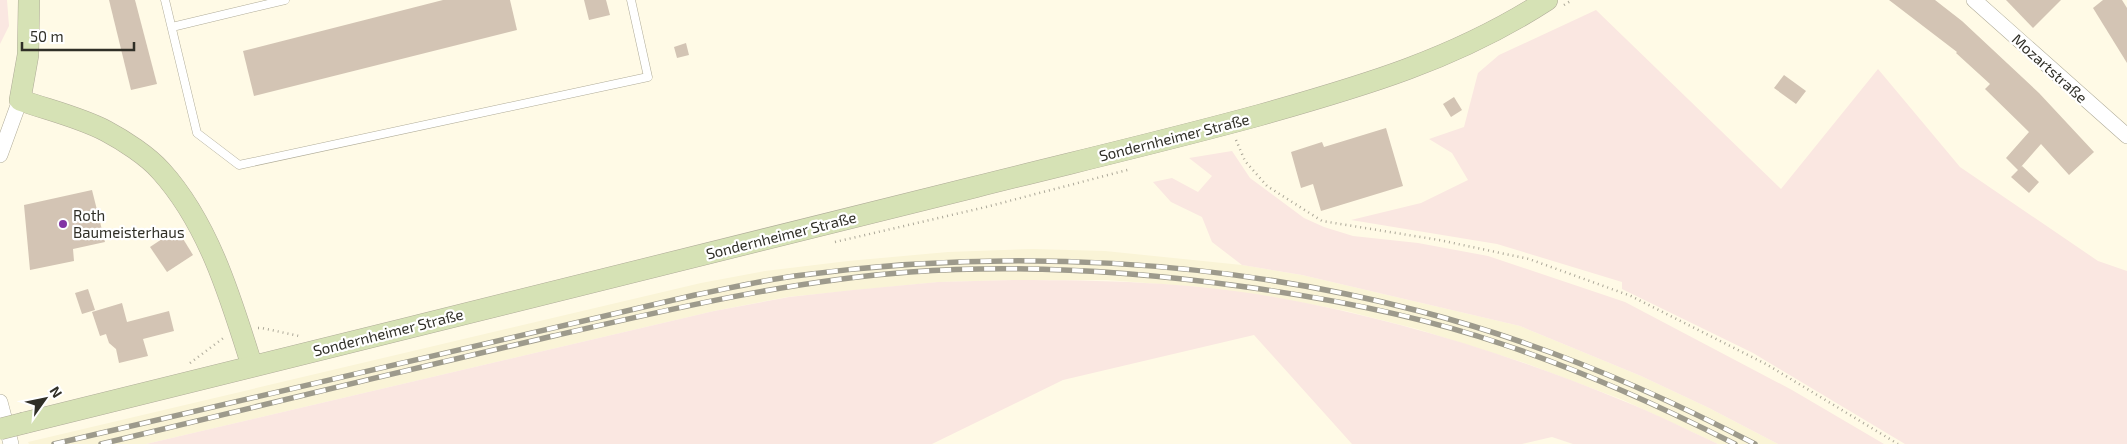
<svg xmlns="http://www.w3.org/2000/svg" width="2127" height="444" font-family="'Exo 2',sans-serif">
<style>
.built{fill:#faf4d7}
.green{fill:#fae7e1}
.building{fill:#d3c4b4}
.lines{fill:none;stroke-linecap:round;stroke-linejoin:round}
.lane-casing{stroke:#b0ac99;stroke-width:9}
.street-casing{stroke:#b0ac99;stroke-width:16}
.secondary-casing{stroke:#b0ac99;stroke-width:22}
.path{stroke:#aba798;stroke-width:2.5;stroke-dasharray:1 4;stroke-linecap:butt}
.lane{stroke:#fff;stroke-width:8}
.street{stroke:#fff;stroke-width:15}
.secondary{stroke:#d6e2b5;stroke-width:21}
.rail-casing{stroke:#9d9a8c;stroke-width:5.5}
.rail{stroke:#fff;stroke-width:4;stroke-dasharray:11;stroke-linecap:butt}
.secondary-bridge-casing{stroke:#b0ac99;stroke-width:22;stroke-linecap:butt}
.secondary-bridge{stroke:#d6e2b5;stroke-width:21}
.poi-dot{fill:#8233a4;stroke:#fff;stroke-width:2}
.labels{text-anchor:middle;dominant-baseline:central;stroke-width:4.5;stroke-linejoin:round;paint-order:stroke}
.street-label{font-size:15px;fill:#302f27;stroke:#fff}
.poi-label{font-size:15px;fill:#302f27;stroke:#fff;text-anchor:start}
</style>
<rect width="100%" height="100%" fill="#fffae6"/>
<!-- built -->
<path class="built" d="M1033,249L1105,251L1242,265L1302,275L1520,326L1641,376L1709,408L1778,444H1718L1623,400L1525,363L1417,329L1346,311L1272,297L1199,287L1107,280H1013L938,282L787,297L714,311L146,444H29L28,442L701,283L765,271L848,261L948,252Z"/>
<!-- green -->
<g class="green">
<path d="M0,0H7L9,26L0,44Z"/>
<path d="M1596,10L1781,189L1878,69L1960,167L2098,261L2127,271V444H1905L1753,353L1622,289V282L1497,244L1351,220L1421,203L1468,180L1452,153L1429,139L1464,127L1478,73L1499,55Z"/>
<path d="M1232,151L1250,178L1304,218L1324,227L1353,236L1418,243L1488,256L1625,302L1792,390L1884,444H1778L1709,408L1641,376L1520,326L1302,275L1242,265L1212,242L1202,217L1171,202L1153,182L1172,178L1198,192L1212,176L1189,158Z"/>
<path d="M1013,280C1100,280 1188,282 1274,297C1393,318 1509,354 1621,400C1654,413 1686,429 1718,444H1573L1552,437L1522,444H1352L1254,335L1063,380L932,444H146L714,311L789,297L853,290L938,282Z"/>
</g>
<!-- building -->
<g class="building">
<path d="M109,0H135L157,84L131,90Z"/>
<path d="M443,0H510L517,30L254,96L243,51Z"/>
<path d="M584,0H606L610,15L589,20Z"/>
<path d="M1889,0H1935L1962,21L2039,93L2094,152L2069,175L2041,144L2020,168L2022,166L2039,182L2029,193L2011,177L2018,170L2006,158L2029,132L1985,89L1990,84L1956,53L1957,52Z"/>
<path d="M2006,0H2061L2033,28Z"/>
<path d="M2103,0H2122L2127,8V63L2093,8Z"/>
<path d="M686,43L689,55L677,58L674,47Z"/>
<path d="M1784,75L1806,91L1796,104L1774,88Z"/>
<path d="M1454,97L1462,110L1451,117L1443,104Z"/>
<path d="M1386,128L1403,186L1321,211L1313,184L1301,188L1291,152L1322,142L1324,147Z"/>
<path d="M92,190L105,242L73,249L74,261L30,270L24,205Z"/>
<path d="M177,229L193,255L167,272L150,247Z"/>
<path d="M88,289L95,310L82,314L75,293Z"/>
<path d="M122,303L127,322L169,311L174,331L143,339L148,356L119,363L116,349L109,343L106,334L100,336L92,312Z"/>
</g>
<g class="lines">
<!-- lane casing -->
<g class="lane-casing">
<g id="lane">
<path d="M165,0L197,133L239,165L648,77L631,0"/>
<path d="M172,27L285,0"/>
</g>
</g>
<!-- street casing -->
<g class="street-casing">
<g id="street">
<path d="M1974,0L2127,136"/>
<path d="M0,155L20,100"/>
<path d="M0,402L11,444"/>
</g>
</g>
<!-- secondary casing -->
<g class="secondary-casing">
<g id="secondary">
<path d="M29,0L28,55L20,100C48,110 79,117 106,131C123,140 148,156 161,171C209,224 231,299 252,366"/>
<path d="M24,423C341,344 658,267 975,187C1070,163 1165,141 1260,115C1363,86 1456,59 1547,0"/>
</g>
</g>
<!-- path -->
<g class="path">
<path d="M1564,5L1572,0"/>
<path d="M1236,140L1245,161L1267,186L1322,221L1439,240L1529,259L1631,296L1766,364L1898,444"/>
<path d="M835,242L986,207L1131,169"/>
<path d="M258,328H262L299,336"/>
<path d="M190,363L226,336"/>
</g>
<!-- lane -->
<use href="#lane" class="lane"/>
<!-- street -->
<use href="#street" class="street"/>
<!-- secondary -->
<use href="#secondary" class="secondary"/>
<!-- rail casing -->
<g class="rail-casing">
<g id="rail">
<path d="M54,444L695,295C731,288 767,279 803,275C1008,248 1218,259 1419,311C1536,341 1648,388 1755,444"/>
<path d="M101,444C252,408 402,371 553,336C671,309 789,281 910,272C1020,264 1130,271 1239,286C1328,298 1417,315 1502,344C1583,371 1660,406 1735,444"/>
</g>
</g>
<!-- rail -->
<use href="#rail" class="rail"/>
<!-- secondary-bridge casing -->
<g class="secondary-bridge-casing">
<path id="secondary-bridge" d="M0,429L24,423"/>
</g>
<!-- secondary-bridge -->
<use href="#secondary-bridge" class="secondary-bridge"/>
</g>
<!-- markers -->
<circle class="poi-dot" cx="63" cy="224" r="5"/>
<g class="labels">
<!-- street labels -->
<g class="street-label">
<text transform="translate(2050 68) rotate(42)">Mozartstraße</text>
<text transform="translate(1174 137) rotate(-14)">Sondernheimer Straße</text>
<text transform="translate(781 235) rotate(-14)">Sondernheimer Straße</text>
<text transform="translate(388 332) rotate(-14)">Sondernheimer Straße</text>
</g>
<!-- poi labels -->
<g class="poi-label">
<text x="73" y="215">Roth<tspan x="73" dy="17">Baumeisterhaus</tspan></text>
</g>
</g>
<!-- north arrow -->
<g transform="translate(45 399) rotate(57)" stroke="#ffffff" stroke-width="4" paint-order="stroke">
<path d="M0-4L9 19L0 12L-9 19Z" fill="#302f27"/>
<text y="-8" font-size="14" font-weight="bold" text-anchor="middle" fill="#302f27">N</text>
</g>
<!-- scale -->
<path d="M22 42v8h112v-8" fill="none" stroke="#302f27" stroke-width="2.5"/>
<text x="30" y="42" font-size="15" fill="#302f27" stroke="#ffffff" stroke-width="4" paint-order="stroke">50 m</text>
</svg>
